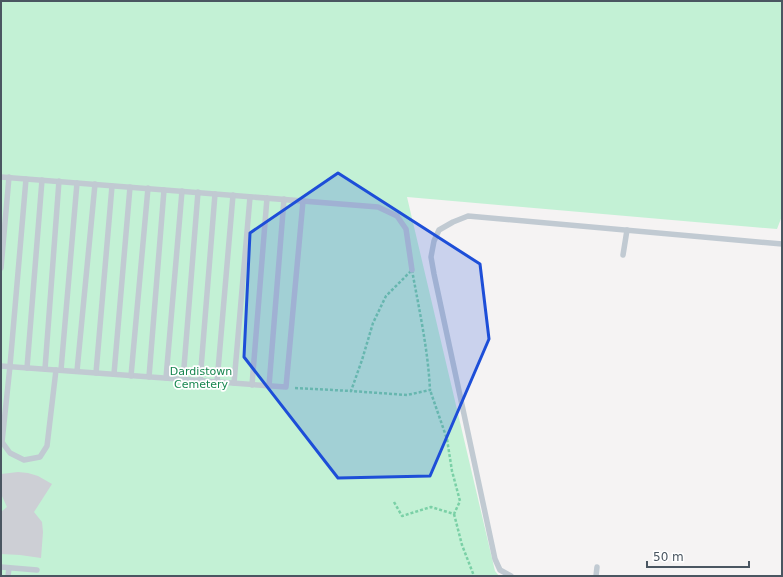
<svg xmlns="http://www.w3.org/2000/svg" width="783" height="577" font-family="'DejaVu Sans',sans-serif">
<style>
.green{fill:#c3f1d5}
.building{fill:#cdcfd5}
.lines{fill:none;stroke-linecap:round;stroke-linejoin:round}
.path{stroke:#7ad0a6;stroke-width:2.5;stroke-dasharray:3 2;stroke-linecap:butt}
.lane{stroke:#c1cad2;stroke-width:5.5}
.marked{fill:#1d4ed8;fill-opacity:0.2;stroke:#1d4ed8;stroke-width:3;stroke-linejoin:round}
.labels{text-anchor:middle;dominant-baseline:central;stroke-width:3.5;stroke-linejoin:round;paint-order:stroke}
.park-label{font-size:11px;fill:#17864f;stroke:#fff}
</style>
<rect width="100%" height="100%" fill="#f5f3f3"/>
<!-- green -->
<path class="green" d="M1,1H782V216L777,229L407,197L495,571L499,576H1Z"/>
<!-- building -->
<path class="building" d="M18,472L28,473L38,476L52,484L34,512L42,522L43,532L41,558L20,555L1,554V512L7,507L1,494V474Z"/>
<g class="lines">
<!-- path -->
<g class="path">
<path d="M412,270C419,309 428,349 430,390L407,395L351,391L362,360L373,323L386,296Z"/>
<path d="M295,388L351,391"/>
<path d="M394,502L402,516L431,507L454,514L460,501L452,471L447,439L430,390"/>
<path d="M454,514L462,545L474,576"/>
</g>
<!-- lane -->
<g class="lane">
<path d="M1,177L378,207L397,216L406,229L412,270"/>
<path d="M26,179L10,366L2,442L10,453L24,460L40,457L47,446L56,370"/>
<path d="M623,255L627,230"/>
<path d="M1,268L9,177"/>
<path d="M1,366L286,387L303,201"/>
<path d="M27,368L42,180"/>
<path d="M45,369L59,181"/>
<path d="M61,370L77,183"/>
<path d="M77,371L95,184"/>
<path d="M96,373L112,186"/>
<path d="M114,374L130,187"/>
<path d="M131,376L148,188"/>
<path d="M149,377L164,190"/>
<path d="M166,378L182,191"/>
<path d="M183,380L198,192"/>
<path d="M200,381L215,194"/>
<path d="M217,382L233,195"/>
<path d="M234,383L250,197"/>
<path d="M252,385L267,198"/>
<path d="M269,386L284,199"/>
<path d="M1,567L37,570"/>
<path d="M8,576L9,568"/>
<path d="M511,576L500,570L495,559L434,274L431,257L434,241L439,230L453,222L468,216L782,244"/>
<path d="M596,576L597,567"/>
</g>
</g>
<!-- marked area -->
<path class="marked" d="M338,173L480,264L489,339L430,476L338,478L244,357L250,233Z"/>
<g class="labels">
<!-- park labels -->
<g class="park-label">
<text x="201" y="371">Dardistown<tspan x="201" dy="13">Cemetery</tspan></text>
</g>
</g>
<!-- border -->
<rect width="783" height="577" fill="none" stroke="#4a5661" stroke-width="4"/>
<!-- scale -->
<path d="M647 561v6h102v-6" fill="none" stroke="#4a5661" stroke-width="2"/>
<text x="653" y="561" font-size="12" fill="#4a5661" stroke="#ffffff" stroke-width="3" paint-order="stroke">50 m</text>
</svg>
